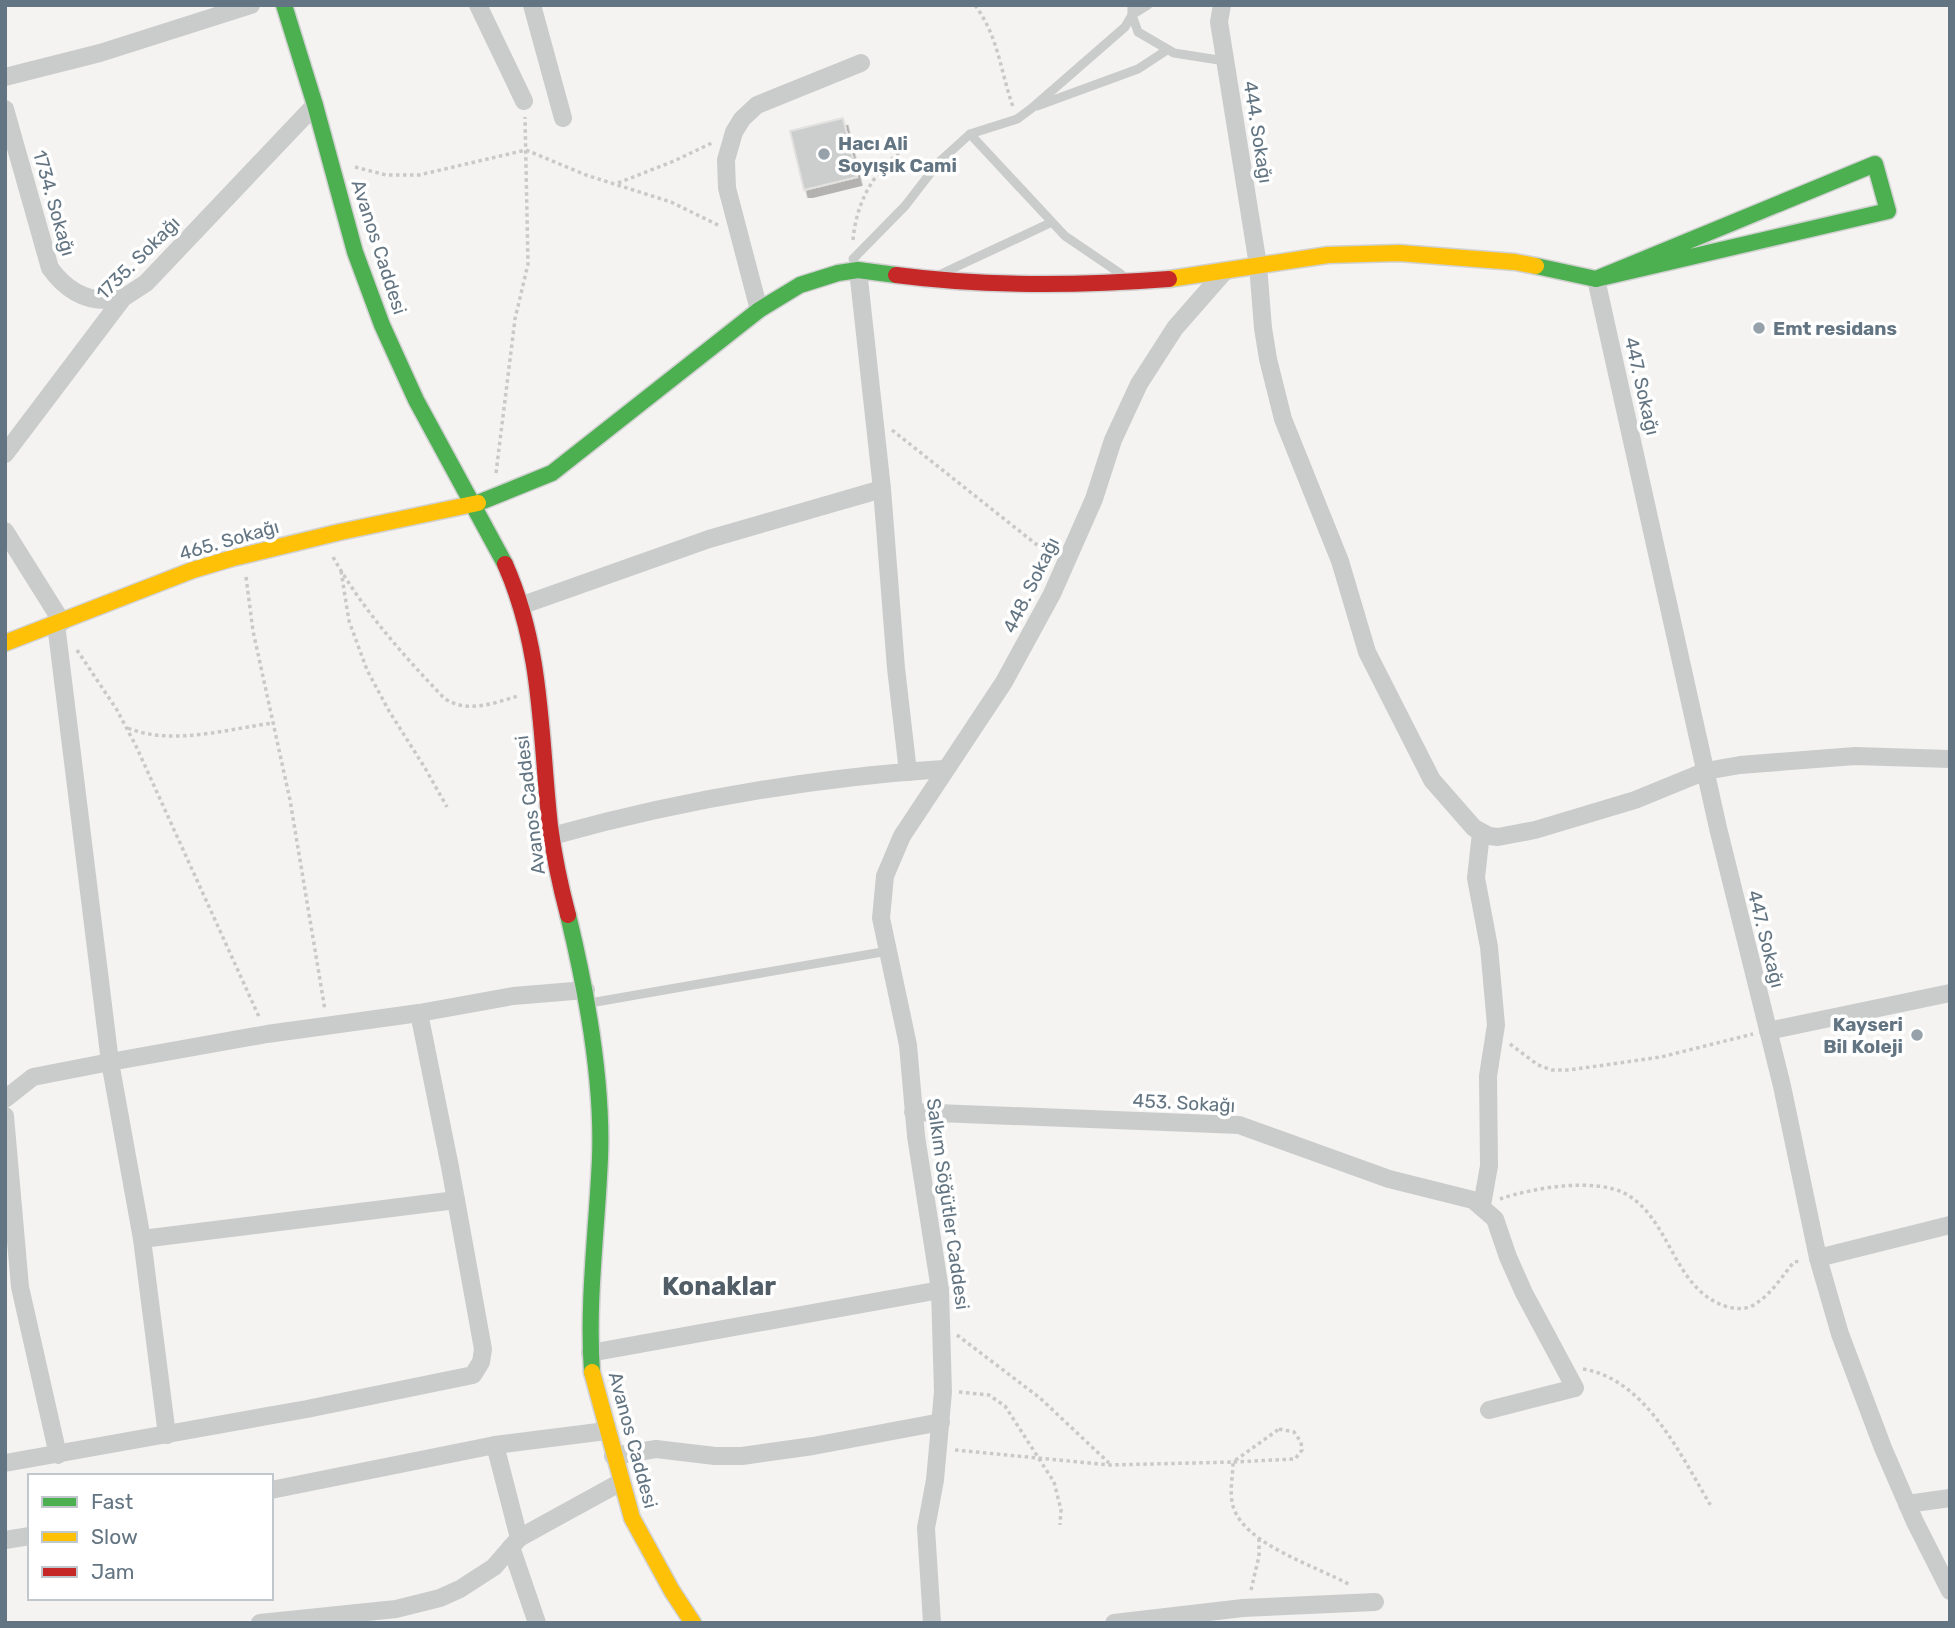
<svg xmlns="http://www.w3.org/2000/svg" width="1955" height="1628" font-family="Rubik,sans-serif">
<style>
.building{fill:#cccdcd;stroke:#e3e2e1;stroke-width:2;filter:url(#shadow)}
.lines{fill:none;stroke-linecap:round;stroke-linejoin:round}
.fast-casing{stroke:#d1d1d2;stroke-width:19}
.slow-casing{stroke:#d1d1d2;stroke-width:19}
.jam-casing{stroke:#d1d1d2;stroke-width:19}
.path{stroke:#c9c9c9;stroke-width:3.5;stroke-dasharray:3.5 3.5;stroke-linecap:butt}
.lane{stroke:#cacccc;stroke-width:9}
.street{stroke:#cacccc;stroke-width:18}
.fast{stroke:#4caf50;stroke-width:16}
.slow{stroke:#ffc107;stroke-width:16}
.jam{stroke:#c62828;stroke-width:16}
.poi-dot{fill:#96a1a9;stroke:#fff;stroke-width:2.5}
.labels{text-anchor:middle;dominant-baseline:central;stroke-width:7;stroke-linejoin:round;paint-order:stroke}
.street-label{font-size:19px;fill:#637582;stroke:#fff}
.poi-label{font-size:19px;font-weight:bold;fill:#637582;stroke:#fff;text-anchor:start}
.district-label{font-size:26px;font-weight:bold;fill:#515e67;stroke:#fff}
</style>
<defs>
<filter id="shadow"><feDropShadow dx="4.5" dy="8" stdDeviation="0" flood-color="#0004"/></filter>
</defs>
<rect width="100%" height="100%" fill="#f4f3f1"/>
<!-- building -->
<path class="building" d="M843,118L857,177L804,190L790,131Z"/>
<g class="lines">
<!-- fast casing -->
<g class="fast-casing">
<g id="fast">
<path d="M284,5L315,105L355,252L382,325L416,400L505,564"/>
<path d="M1536,266L1596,279L1888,211L1875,164L1596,279"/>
<path d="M478,503L552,473L759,310L800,285L838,273L858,270L896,275"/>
<path d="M568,915C586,989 603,1081 600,1158C597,1230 587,1301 592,1372"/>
</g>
</g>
<!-- slow casing -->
<g class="slow-casing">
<g id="slow">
<path d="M1169,279L1328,255L1399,253L1515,262L1536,266"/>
<path d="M5,643L193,570L233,558L340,532L478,503"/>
<path d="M592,1372L632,1518L672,1591L693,1623"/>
</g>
</g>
<!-- jam casing -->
<g class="jam-casing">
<g id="jam">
<path d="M896,275C987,287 1077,286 1169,279"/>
<path d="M505,564C543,650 540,735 550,826C554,856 560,885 568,915"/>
</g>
</g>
<!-- path -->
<g class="path">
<path d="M975,5C999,38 1000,70 1013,107"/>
<path d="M355,167L386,175H419L526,150L586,175L671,202L720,226"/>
<path d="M618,183L674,161L714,142"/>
<path d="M853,240C856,205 871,175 899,153"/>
<path d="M892,430L1051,556"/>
<path d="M496,473L515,319L528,264L525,117"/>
<path d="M333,557C363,610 402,654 444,698C467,714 494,703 518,696"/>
<path d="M341,571L349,621L367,670L389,711L425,768L447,807"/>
<path d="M246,577L253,631L290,800L325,1010"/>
<path d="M77,650L117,710L136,746L260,1019"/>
<path d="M128,728C171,746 228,729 273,723"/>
<path d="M1510,1044L1538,1065L1552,1070H1569L1661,1057L1753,1034"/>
<path d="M1500,1199C1532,1188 1595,1177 1626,1194C1672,1220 1673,1291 1728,1307C1738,1310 1750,1309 1758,1302C1772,1293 1783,1275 1794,1262L1801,1261"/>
<path d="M957,1335L1040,1398L1109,1463"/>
<path d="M1583,1369C1646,1379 1681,1456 1711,1506"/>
<path d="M959,1392L989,1395L1005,1406L1054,1482L1061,1510L1060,1525"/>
<path d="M1279,1429L1294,1432L1301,1442L1302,1450L1295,1459L1233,1462Z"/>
<path d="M955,1450L1110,1465L1233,1462C1233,1476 1229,1492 1233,1506C1244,1545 1317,1566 1350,1585"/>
<path d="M1251,1590L1259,1556V1537"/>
</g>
<!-- lane -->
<g class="lane">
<path d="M1148,5L1132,15L1138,32L1174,53L1225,61"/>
<path d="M1037,106L1138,69L1167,50"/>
<path d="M970,134L1065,236L1121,274"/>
<path d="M853,259L905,206L939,162L970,134L1017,119L1032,108L1125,27L1132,15V5"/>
<path d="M941,274L1050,223"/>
<path d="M590,1003L888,951"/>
</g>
<!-- street -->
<g class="street">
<path d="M478,5L524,101"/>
<path d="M532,5L563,118"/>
<path d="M1222,5L1219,22L1258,265L1263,328L1268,359L1283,419L1340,561L1367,652L1432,780L1474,828L1489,836L1498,837L1535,830L1635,800L1706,771L1740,765L1855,756L1950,759"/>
<path d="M5,77L100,53L251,5"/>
<path d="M5,109L50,268C68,293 92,305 123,298"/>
<path d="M858,270L882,489L896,668L908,772"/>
<path d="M1596,279L1718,828L1782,1086L1818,1258L1840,1334L1883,1448L1915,1522L1950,1591"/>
<path d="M759,310L727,188L726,160L734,132L742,119L757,105L861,63"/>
<path d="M5,454L123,298L146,283L315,105"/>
<path d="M5,531L62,622"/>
<path d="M520,606L709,539L882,489"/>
<path d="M56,624L110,1062L142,1239L167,1435"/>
<path d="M1481,833L1476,878L1489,947L1496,1025L1488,1076L1489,1166L1482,1205"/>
<path d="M552,836C681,800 810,778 944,769"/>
<path d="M1768,1031L1950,993"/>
<path d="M5,1099L33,1077L110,1062L267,1034L419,1013L513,996L586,990"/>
<path d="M913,1112L1239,1125L1389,1179L1473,1200L1495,1219L1508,1257L1524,1293L1575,1388L1489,1410"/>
<path d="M5,1116L20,1287L58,1455"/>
<path d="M142,1239L456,1200"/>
<path d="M1818,1258L1950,1225"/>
<path d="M590,1353L940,1290"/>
<path d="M495,1445L519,1538"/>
<path d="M613,1456L656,1449L715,1456H742L813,1446L941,1422"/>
<path d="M5,1463L307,1409L473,1375L481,1362L483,1349L450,1167L419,1013"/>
<path d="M271,1490L495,1445L606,1431"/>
<path d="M1907,1504L1950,1498"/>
<path d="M5,1540L30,1536"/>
<path d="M511,1547L537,1623"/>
<path d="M260,1623L396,1609L440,1598L460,1589L494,1567L519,1538L621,1482"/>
<path d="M932,1623L926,1528L935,1480L943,1392L940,1290L916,1136L908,1045L881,918L885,876L902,836L1004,682L1052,594L1094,499L1113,440L1139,384L1175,328L1224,272"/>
<path d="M1114,1623L1243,1608L1375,1602"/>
</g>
<!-- fast -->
<use href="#fast" class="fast"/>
<!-- slow -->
<use href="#slow" class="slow"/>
<!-- jam -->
<use href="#jam" class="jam"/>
</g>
<!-- markers -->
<g class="poi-dot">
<circle cx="824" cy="154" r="7"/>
<circle cx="1759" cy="328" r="7"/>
<circle cx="1917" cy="1035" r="7"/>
</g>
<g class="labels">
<!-- street labels -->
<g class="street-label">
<text transform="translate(1258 132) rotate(81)">444. Sokağı</text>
<text transform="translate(54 203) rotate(74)">1734. Sokağı</text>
<text transform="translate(379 247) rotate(72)">Avanos Caddesi</text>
<text transform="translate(138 258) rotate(-45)">1735. Sokağı</text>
<text transform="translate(1642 386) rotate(77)">447. Sokağı</text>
<text transform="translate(229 540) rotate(-16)">465. Sokağı</text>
<text transform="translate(1031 585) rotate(-64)">448. Sokağı</text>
<text transform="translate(530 805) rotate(-97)">Avanos Caddesi</text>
<text transform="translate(1766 939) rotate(76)">447. Sokağı</text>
<text transform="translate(1184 1103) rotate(3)">453. Sokağı</text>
<text transform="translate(948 1204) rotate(82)">Salkım Söğütler Caddesi</text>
<text transform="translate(633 1440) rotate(75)">Avanos Caddesi</text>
</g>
<!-- poi labels -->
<g class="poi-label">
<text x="838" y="143">Hacı Ali<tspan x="838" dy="22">Soyışık Cami</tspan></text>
<text x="1773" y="328">Emt residans</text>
<text x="1903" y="1024" text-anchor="end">Kayseri<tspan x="1903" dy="22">Bil Koleji</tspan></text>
</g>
<!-- district labels -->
<g class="district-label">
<text x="719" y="1286">Konaklar</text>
</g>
</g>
<!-- border -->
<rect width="1955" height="1628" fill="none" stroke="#637582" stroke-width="14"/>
<!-- legend -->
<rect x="28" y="1474" width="245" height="126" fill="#ffffff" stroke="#c1c8cd" stroke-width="2"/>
<rect x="42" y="1497" width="35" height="10" fill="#4caf50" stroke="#c1c8cd" stroke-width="2"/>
<text x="91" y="1509" font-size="21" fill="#637582">Fast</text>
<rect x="42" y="1532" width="35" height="10" fill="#ffc107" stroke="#c1c8cd" stroke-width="2"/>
<text x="91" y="1544" font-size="21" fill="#637582">Slow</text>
<rect x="42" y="1567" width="35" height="10" fill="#c62828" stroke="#c1c8cd" stroke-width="2"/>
<text x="91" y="1579" font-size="21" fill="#637582">Jam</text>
</svg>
